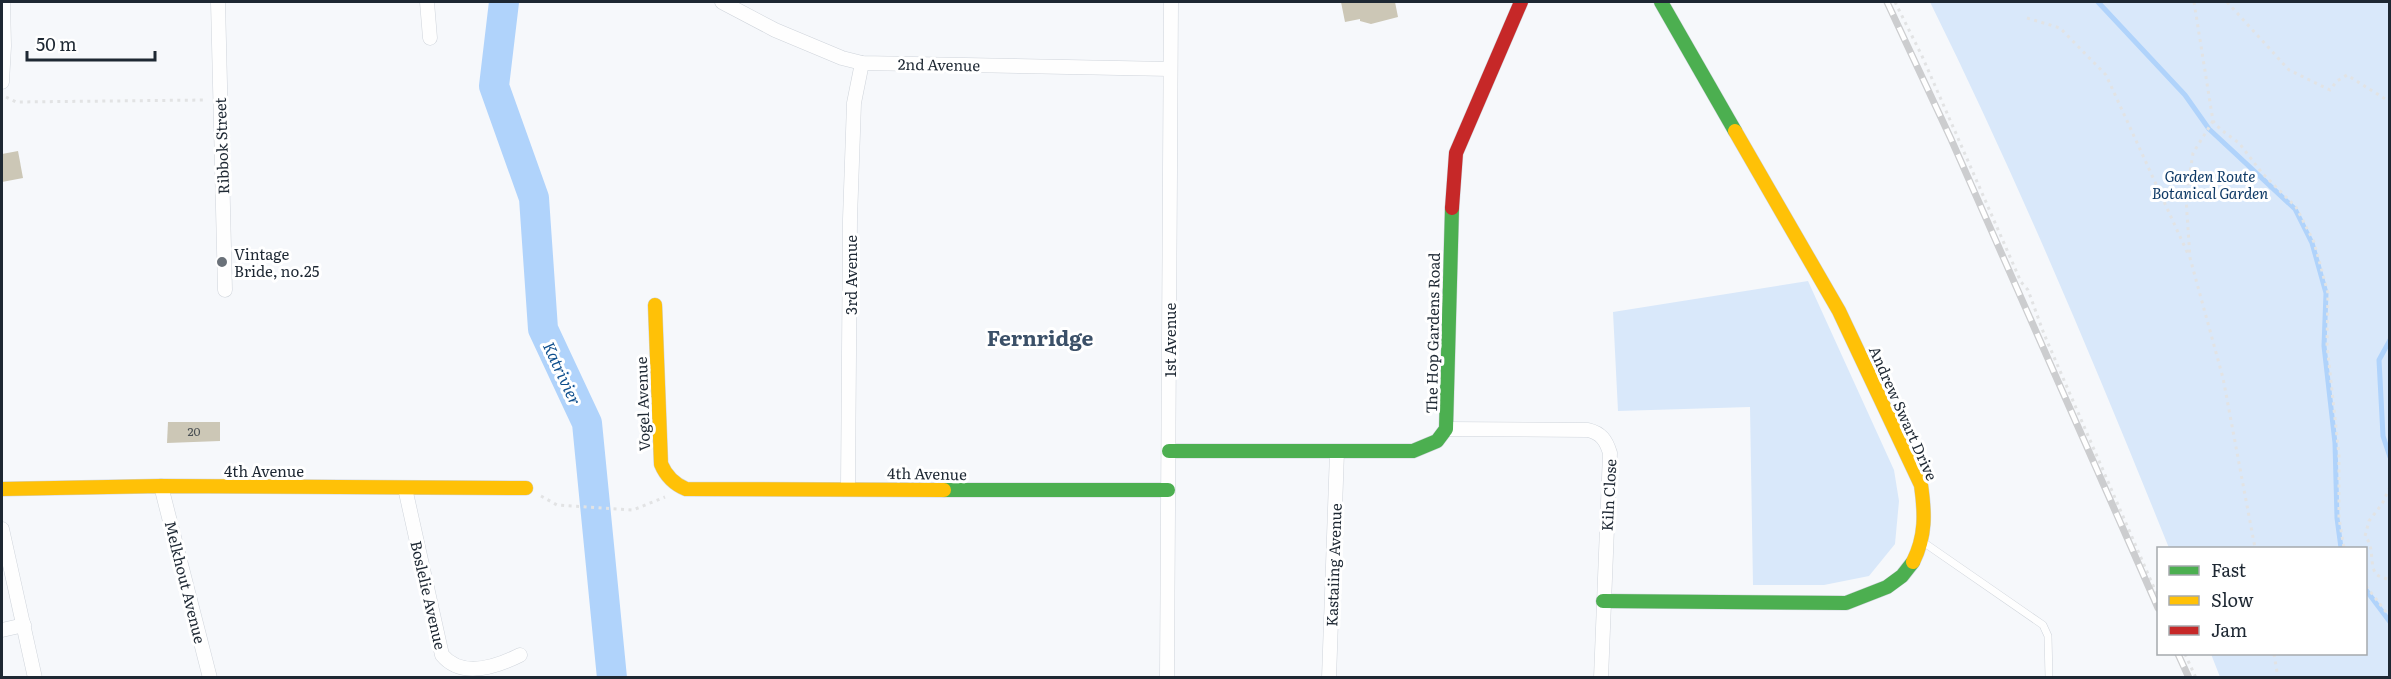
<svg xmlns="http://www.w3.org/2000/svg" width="2391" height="679" font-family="Literata,serif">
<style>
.green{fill:#d9e8fa}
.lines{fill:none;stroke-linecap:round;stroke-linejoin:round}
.stream{stroke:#b0d3fb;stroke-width:5}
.river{stroke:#b0d3fb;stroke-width:30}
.building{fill:#ccc7b6}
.lane-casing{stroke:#cfd4db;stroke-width:8}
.street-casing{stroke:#cfd4db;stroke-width:15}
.fast-casing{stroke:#cfd4db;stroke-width:15}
.slow-casing{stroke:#cfd4db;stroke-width:15}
.jam-casing{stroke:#cfd4db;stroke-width:15}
.path{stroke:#e2e3e4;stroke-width:3;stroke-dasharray:3 4.5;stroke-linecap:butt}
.lane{stroke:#fefefe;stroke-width:7}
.street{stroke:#fefefe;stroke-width:14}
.fast{stroke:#4caf50;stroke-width:14}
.slow{stroke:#ffc107;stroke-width:14}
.jam{stroke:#c62828;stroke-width:14}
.rail-casing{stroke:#cccdcf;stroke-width:7}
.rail{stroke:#fff;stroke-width:4.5;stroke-dasharray:14;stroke-linecap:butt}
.poi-dot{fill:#6a7179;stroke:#fff;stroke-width:2}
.labels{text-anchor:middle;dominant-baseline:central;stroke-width:6;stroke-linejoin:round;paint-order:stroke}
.number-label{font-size:12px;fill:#4a5054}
.street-label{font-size:15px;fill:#1e2833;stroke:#fff}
.park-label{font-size:15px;font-style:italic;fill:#0f3a66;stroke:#fff}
.poi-label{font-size:15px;fill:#1e2833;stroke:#fff;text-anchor:start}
.water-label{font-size:16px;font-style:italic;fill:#10508e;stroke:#fff}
.district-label{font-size:21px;font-weight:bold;fill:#3b5068;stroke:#fff}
</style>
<rect width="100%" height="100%" fill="#f6f8fb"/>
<!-- green -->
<g class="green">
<path d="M1930,2H2389V677H2220L2211,654H2366V548H2169C2095,364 2018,180 1930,2Z"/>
<path d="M1808,281L1894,470L1899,501L1895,544L1869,576L1824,585H1753L1750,407L1618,411L1613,312Z"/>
</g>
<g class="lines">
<!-- stream -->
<g class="stream">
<path d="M2098,2L2185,95L2209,129L2295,209L2312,243L2326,293L2324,346L2335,443L2337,518L2341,548"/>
<path d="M2390,340L2379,360L2383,436L2390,457"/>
<path d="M2366,590L2390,622"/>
</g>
<!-- river -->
<path class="river" d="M504,2L494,86L534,198L543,329L587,423L612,678"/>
</g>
<!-- building -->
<g class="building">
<path d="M1341,2H1395L1398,17L1371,24L1360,21V19L1345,22Z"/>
<path d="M18,151L23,178L2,182V154Z"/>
<path d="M168,422H220V441L167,443Z"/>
</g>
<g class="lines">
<!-- lane casing -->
<g class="lane-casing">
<path id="lane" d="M1923,542L2043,625L2048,636L2049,678"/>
</g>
<!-- street casing -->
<g class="street-casing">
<g id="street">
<path d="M218,2L225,290"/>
<path d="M427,2L430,38"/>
<path d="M722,2L775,30L842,58L862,63L1170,69"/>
<path d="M2,82L4,46L3,2"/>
<path d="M1446,429L1588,430C1601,433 1606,440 1610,453L1601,678"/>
<path d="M161,486L210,678"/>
<path d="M405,488L442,655C462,679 496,667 520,655"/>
<path d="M848,488L850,219L854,103L862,63"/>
<path d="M2,529L35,678"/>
<path d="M2,630L24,625"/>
<path d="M1167,678L1171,2"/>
<path d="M1329,678L1337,452"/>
</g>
</g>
<!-- fast casing -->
<g class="fast-casing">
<g id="fast">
<path d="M1661,2L1735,131"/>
<path d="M1169,451H1413L1437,441L1446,429L1452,208"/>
<path d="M944,490H1168"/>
<path d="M1603,601L1846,603L1887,587L1902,576L1913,562"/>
</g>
</g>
<!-- slow casing -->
<g class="slow-casing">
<g id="slow">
<path d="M1735,131L1839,311L1921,485C1925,513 1926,536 1913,562"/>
<path d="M655,305L661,464C666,476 674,484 686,489L944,490"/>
<path d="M2,489L161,486L526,488"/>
</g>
</g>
<!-- jam casing -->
<g class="jam-casing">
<path id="jam" d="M1452,208L1456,153L1521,2"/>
</g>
<!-- path -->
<g class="path">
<path d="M1895,2L1922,56L2021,282L2028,290L2044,334L2158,597"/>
<path d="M2194,2L2213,121L2220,129L2239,143L2262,173L2296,207L2314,242L2328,293L2327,345L2339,455V518L2344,548"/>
<path d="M2227,2L2289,70L2330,90L2337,81L2347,75L2390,102"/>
<path d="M2027,18L2060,28L2106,75L2188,254"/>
<path d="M6,97L16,102L205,100"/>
<path d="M2213,121L2193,153L2186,199L2190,258L2223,378L2255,548"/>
<path d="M2390,487L2382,504L2369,521L2365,536C2375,548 2369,564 2376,574C2379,577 2385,578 2390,580"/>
<path d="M541,496L557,505L633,510L665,497"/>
<path d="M2366,586L2390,617"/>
<path d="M2185,654L2196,678"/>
<path d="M2274,654L2278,678"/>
</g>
<!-- lane -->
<use href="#lane" class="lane"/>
<!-- street -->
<use href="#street" class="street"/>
<!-- fast -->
<use href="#fast" class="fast"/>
<!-- slow -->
<use href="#slow" class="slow"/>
<!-- jam -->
<use href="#jam" class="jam"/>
<!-- rail casing -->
<g class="rail-casing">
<g id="rail">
<path d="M1887,2L1951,139L2158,608"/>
<path d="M2178,654L2189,678"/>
</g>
</g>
<!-- rail -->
<use href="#rail" class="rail"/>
</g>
<!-- markers -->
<circle class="poi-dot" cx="222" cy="262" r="6"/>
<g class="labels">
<!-- number labels -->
<g class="number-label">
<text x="194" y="431">20</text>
</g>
<!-- street labels -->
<g class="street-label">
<text transform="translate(939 64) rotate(1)">2nd Avenue</text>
<text transform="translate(221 146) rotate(-92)">Ribbok Street</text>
<text transform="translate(850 275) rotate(-90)">3rd Avenue</text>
<text transform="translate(1432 333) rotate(-89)">The Hop Gardens Road</text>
<text transform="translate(1169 340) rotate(-90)">1st Avenue</text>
<text transform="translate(642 404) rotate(-92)">Vogel Avenue</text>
<text transform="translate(1904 413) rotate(66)">Andrew Swart Drive</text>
<text x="264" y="470">4th Avenue</text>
<text transform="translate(927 473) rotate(1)">4th Avenue</text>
<text transform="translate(1608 495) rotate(-87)">Kiln Close</text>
<text transform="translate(1333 565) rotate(-88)">Kastaiing Avenue</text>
<text transform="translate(186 582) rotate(76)">Melkhout Avenue</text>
<text transform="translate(429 595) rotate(77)">Boslelie Avenue</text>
</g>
<!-- park labels -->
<g class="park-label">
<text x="2210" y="175">Garden Route<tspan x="2210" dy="17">Botanical Garden</tspan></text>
</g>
<!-- poi labels -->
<g class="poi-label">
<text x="234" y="253">Vintage<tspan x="234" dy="17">Bride, no.25</tspan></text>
</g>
<!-- water labels -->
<g class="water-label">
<text transform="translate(563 373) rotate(65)">Katrivier</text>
</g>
<!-- district labels -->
<g class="district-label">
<text x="1040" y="336">Fernridge</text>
</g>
</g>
<!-- border -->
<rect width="2391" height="679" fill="none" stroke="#1e2833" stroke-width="6"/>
<!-- legend -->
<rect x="2157" y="547" width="210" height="108" fill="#ffffff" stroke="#a5a9ad" stroke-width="1.5"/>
<rect x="2169" y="566" width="30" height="9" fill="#4caf50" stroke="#a5a9ad" stroke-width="1.5"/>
<text x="2211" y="577" font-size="18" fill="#1e2833">Fast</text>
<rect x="2169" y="596" width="30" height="9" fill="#ffc107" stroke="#a5a9ad" stroke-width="1.5"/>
<text x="2211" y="607" font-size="18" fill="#1e2833">Slow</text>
<rect x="2169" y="626" width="30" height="9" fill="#c62828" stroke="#a5a9ad" stroke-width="1.5"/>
<text x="2211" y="637" font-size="18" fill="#1e2833">Jam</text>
<!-- scale -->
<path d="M27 51v9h128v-9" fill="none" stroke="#1e2833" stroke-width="3"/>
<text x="36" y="51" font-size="18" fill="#1e2833" stroke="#ffffff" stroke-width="4.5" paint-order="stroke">50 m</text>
</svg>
